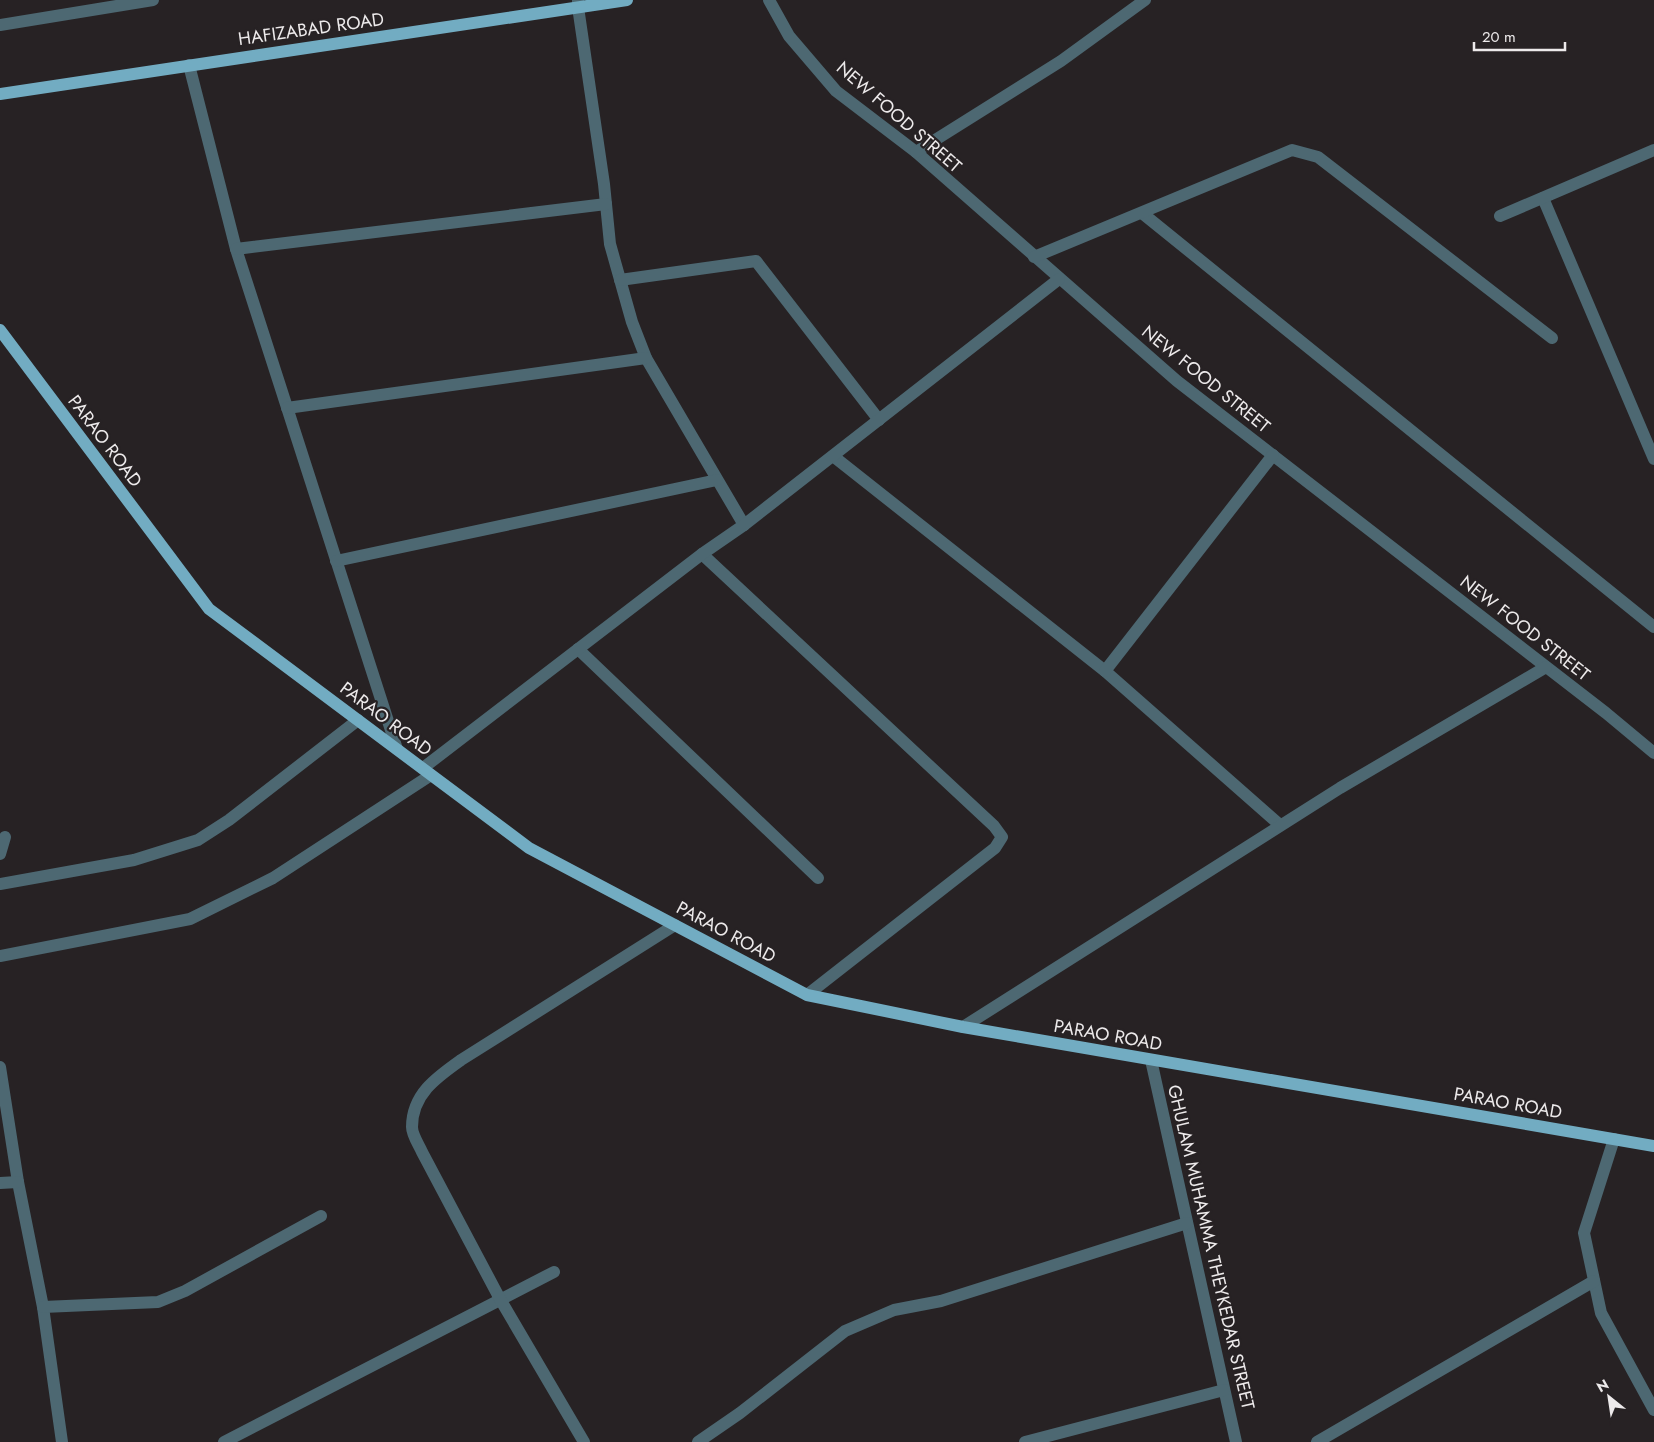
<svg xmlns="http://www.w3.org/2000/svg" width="1654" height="1442" font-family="Jost,sans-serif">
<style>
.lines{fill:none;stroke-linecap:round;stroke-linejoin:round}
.minor{stroke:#4d6872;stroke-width:12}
.major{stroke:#72acc2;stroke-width:12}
.labels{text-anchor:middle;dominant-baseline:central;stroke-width:4.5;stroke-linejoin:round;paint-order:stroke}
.street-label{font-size:18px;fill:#edeaeb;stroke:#272224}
</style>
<rect width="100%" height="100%" fill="#272224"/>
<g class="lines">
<!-- minor -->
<g class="minor">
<path d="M578,0V7L604,184L610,244L632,322L646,358L744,525"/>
<path d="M769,0L789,36L836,91L916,152L1177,381L1606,713L1654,753"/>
<path d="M0,25L153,0"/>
<path d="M189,65L236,249L397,749"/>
<path d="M916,152L1061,61L1145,0"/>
<path d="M1543,198L1654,459"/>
<path d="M1142,213L1654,627"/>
<path d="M1500,216L1654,150"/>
<path d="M236,249L606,204"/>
<path d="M1034,257L1292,150L1318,157L1552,338"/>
<path d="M620,280L756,261L879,420"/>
<path d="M287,408L646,358"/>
<path d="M833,456L1105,671L1280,825"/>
<path d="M702,554L994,826L1002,837L995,848L807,995"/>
<path d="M336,561L717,480"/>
<path d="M578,649L818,878"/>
<path d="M1105,671L1273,455"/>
<path d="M423,768L702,554L744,525L1059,279"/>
<path d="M0,854L5,837"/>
<path d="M0,884L134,860L198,840L229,820L358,720"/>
<path d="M0,956L190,919L273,878L431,775"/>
<path d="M963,1027L1340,788L1546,667"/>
<path d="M1151,1060L1236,1442"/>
<path d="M0,1067L18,1182L43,1307L62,1442"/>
<path d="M1614,1139L1584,1233L1601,1313L1654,1410"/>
<path d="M0,1183L18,1182"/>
<path d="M43,1307L158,1302L185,1291L321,1216"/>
<path d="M224,1442L554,1272"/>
<path d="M584,1442L500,1299L422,1152C419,1145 412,1135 412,1127C412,1094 437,1077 461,1060L675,925"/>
<path d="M698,1442L740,1413L845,1331L894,1310L941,1301L1187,1223"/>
<path d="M1025,1442L1224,1390"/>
<path d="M1317,1442L1594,1281"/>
</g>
<!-- major -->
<g class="major">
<path d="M0,94L627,0"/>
<path d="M0,330L209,609L529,848L807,995L963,1027L1654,1146"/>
</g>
</g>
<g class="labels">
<!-- street labels -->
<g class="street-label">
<text transform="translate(311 29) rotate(-8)">HAFIZABAD ROAD</text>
<text transform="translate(899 117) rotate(41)">NEW FOOD STREET</text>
<text transform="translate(1206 379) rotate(39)">NEW FOOD STREET</text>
<text transform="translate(105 441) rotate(53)">PARAO ROAD</text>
<text transform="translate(1525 628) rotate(38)">NEW FOOD STREET</text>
<text transform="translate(386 719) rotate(37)">PARAO ROAD</text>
<text transform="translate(726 932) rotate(28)">PARAO ROAD</text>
<text transform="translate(1108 1035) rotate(10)">PARAO ROAD</text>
<text transform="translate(1508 1103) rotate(10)">PARAO ROAD</text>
<text transform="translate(1211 1247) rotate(77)">GHULAM MUHAMMA THEYKEDAR STREET</text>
</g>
</g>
<!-- north arrow -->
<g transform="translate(1609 1397) rotate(330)" stroke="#272224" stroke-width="4" paint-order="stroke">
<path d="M0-4L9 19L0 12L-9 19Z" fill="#edeaeb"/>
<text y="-8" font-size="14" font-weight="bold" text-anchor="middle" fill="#edeaeb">N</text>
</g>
<!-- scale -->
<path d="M1474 42v8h91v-8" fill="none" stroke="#edeaeb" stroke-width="2.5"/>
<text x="1482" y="42" font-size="15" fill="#edeaeb" stroke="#272224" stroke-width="4" paint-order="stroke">20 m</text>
</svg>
